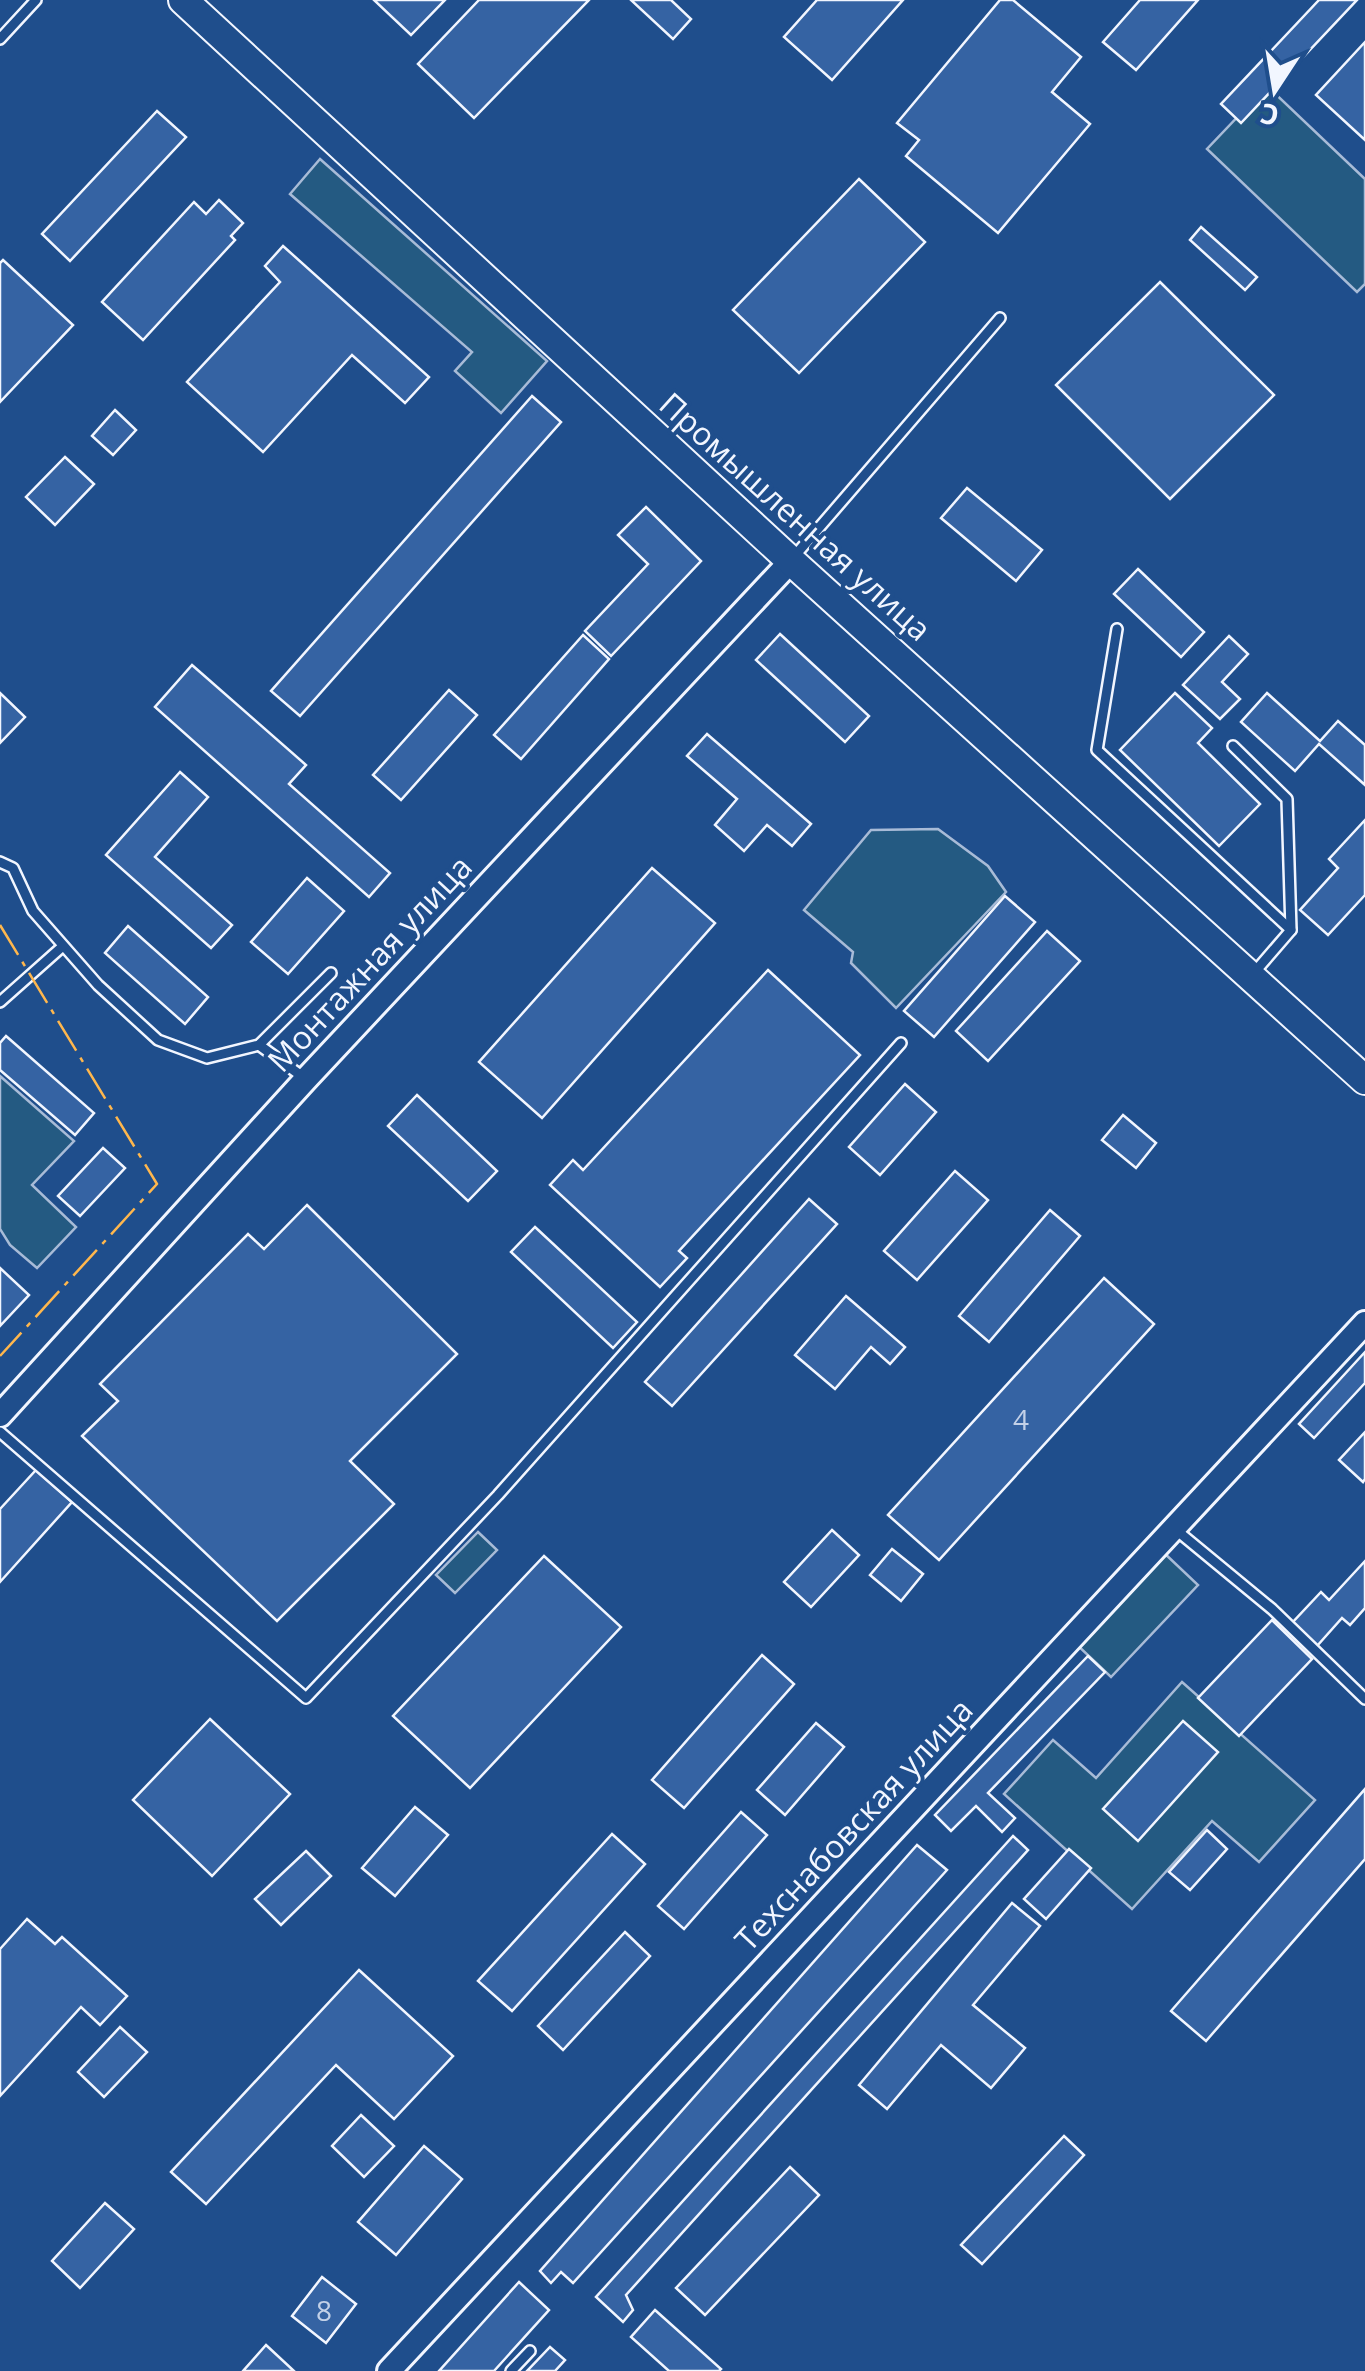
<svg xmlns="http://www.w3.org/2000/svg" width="1365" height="2371" font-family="'Open Sans',sans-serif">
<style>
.green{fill:#245a82;stroke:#a8bbd7;stroke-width:2.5}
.building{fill:#3563a3;stroke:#f2f6ff;stroke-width:2.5}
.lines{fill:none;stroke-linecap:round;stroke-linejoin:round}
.lane-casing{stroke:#f2f6ff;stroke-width:14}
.secondary-casing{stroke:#f2f6ff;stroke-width:28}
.primary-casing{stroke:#f2f6ff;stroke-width:32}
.lane{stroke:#1f4e8c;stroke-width:9}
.secondary{stroke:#1f4e8c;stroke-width:22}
.primary{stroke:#1f4e8c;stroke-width:28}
.power{stroke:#ffb74d;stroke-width:2.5;stroke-dasharray:35 8 5 8;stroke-linecap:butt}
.labels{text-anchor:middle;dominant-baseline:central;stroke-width:8;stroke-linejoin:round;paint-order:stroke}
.number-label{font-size:28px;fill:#c3d1e8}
.street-label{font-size:32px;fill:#f2f6ff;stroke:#1f4e8c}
</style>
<rect width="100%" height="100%" fill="#1f4e8c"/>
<!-- green -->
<g class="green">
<path d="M1267,86L1365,179V284L1357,292L1207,149Z"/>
<path d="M320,159L547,361L501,413L455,371L472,352L290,194Z"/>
<path d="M938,829L988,866L1006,892L896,1008L851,963L853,952L804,910L871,830Z"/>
<path d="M0,1076L74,1141L32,1185L76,1227L37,1268L10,1245L0,1229Z"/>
<path d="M478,1532L497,1550L455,1593L436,1575Z"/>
<path d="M1162,1551L1198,1585L1111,1677L1075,1643Z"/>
<path d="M1182,1682L1315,1800L1259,1862L1212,1821L1132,1909L1004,1794L1053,1740L1096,1778Z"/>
</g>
<!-- building -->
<g class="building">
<path d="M374,0H445L411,35Z"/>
<path d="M479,0H589L474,118L418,64Z"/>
<path d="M631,0H671L691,19L673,39Z"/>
<path d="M817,0H903L832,80L784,37Z"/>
<path d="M1000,0H1013L1081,57L1052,92L1090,124L998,233L906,156L919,140L897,123Z"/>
<path d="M1140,0H1198L1136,70L1103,42Z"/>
<path d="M1319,0H1357L1241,123L1221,104Z"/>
<path d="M1365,42V140L1316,95Z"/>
<path d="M157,111L186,137L70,261L42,234Z"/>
<path d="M859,179L925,242L799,373L733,310Z"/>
<path d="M219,200L243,223L231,236L235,240L143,340L102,302L194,202L206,214Z"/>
<path d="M1201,227L1257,277L1245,290L1190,240Z"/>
<path d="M283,246L429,377L405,403L352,355L263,452L187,382L280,282L265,266Z"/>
<path d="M3,260L73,325L0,402V263Z"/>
<path d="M1160,282L1274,395L1170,499L1056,385Z"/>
<path d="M532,396L561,422L300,716L271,691Z"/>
<path d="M115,410L136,430L113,455L92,436Z"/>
<path d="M65,457L94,484L55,525L26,497Z"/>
<path d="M967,488L1042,550L1016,581L941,518Z"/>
<path d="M646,507L701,561L611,656L585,631L648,564L618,535Z"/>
<path d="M1138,569L1204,632L1181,657L1114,594Z"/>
<path d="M780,634L869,716L845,742L756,660Z"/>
<path d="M583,635L609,659L521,759L494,735Z"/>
<path d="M1229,636L1248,654L1222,682L1240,699L1220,719L1183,685Z"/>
<path d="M192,665L306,765L289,784L390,873L369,897L155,707Z"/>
<path d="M449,690L477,715L401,800L373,775Z"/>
<path d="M0,693L25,717L0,743Z"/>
<path d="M1175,693L1212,728L1198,743L1260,804L1219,846L1120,750Z"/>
<path d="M1267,693L1320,741L1338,721L1365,745V785L1319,744L1295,771L1241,722Z"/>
<path d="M707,734L811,824L792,846L767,825L744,851L715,825L737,799L687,756Z"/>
<path d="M180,772L208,797L155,857L232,925L211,948L106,855Z"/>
<path d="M1365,820V895L1328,935L1300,910L1338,868L1329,859Z"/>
<path d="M652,868L715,923L542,1118L479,1062Z"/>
<path d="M307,878L344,911L288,974L251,942Z"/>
<path d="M1005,896L1035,922L934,1037L904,1011Z"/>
<path d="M128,926L208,997L185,1024L105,953Z"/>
<path d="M1047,931L1080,961L988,1061L956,1031Z"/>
<path d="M768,970L860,1055L679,1251L687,1258L660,1287L550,1185L573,1160L583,1170Z"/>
<path d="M6,1036L94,1113L75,1135L0,1070V1043Z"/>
<path d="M905,1084L936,1112L880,1175L849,1147Z"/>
<path d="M417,1095L497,1171L468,1201L388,1126Z"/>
<path d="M1123,1115L1156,1143L1136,1168L1102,1140Z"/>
<path d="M103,1148L125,1168L80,1216L58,1196Z"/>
<path d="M955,1171L988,1200L917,1280L884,1251Z"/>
<path d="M809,1199L837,1224L672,1406L645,1382Z"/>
<path d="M307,1205L457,1354L350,1461L394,1504L277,1621L82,1436L118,1401L100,1384L248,1234L264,1249Z"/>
<path d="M1050,1210L1080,1236L989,1342L959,1316Z"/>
<path d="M535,1227L637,1322L613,1348L511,1252Z"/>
<path d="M0,1268L29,1295L0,1326Z"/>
<path d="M1104,1278L1154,1324L939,1560L888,1515Z"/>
<path d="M846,1296L905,1347L890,1364L871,1347L835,1389L795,1355Z"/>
<path d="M1365,1352V1383L1314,1438L1299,1424Z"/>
<path d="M1365,1432V1479L1363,1482L1339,1460Z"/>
<path d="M36,1470L72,1502L0,1582V1509Z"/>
<path d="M832,1530L859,1555L811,1607L784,1582Z"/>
<path d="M892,1549L923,1574L901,1601L870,1575Z"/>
<path d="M544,1556L621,1627L470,1788L393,1716Z"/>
<path d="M1365,1561V1608L1350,1625L1342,1618L1317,1646L1292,1623L1321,1592L1329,1600Z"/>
<path d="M1272,1620L1312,1659L1239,1736L1198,1698Z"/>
<path d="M762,1655L794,1684L684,1808L652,1780Z"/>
<path d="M1088,1656L1105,1672L988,1793L1015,1818L1002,1832L976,1806L951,1831L935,1815Z"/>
<path d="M210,1719L290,1794L212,1876L133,1800Z"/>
<path d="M1183,1721L1218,1752L1138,1841L1103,1809Z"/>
<path d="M816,1723L844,1747L785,1815L757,1790Z"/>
<path d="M1365,1789V1859L1206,2041L1171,2011Z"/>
<path d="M415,1807L448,1835L395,1896L362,1868Z"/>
<path d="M741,1812L767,1835L684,1929L658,1906Z"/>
<path d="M1207,1830L1227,1849L1190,1890L1169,1872Z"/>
<path d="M612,1834L645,1864L512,2011L478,1981Z"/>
<path d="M1013,1836L1028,1850L626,2295L633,2310L623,2322L596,2297Z"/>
<path d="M917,1845L947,1870L573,2283L561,2272L551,2283L540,2271Z"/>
<path d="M1069,1849L1091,1868L1046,1919L1024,1899Z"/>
<path d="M306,1851L331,1876L281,1925L255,1899Z"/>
<path d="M1012,1903L1040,1926L973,2005L1025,2048L991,2088L941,2045L887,2109L859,2085Z"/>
<path d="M27,1919L55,1944L62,1937L127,1996L100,2025L81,2007L0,2096V1949Z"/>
<path d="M625,1932L650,1956L563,2050L538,2026Z"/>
<path d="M359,1970L453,2056L394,2119L336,2065L206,2204L171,2172Z"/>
<path d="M120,2027L147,2052L104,2097L78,2072Z"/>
<path d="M361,2115L394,2146L364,2177L332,2146Z"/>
<path d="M1064,2136L1084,2155L982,2264L961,2245Z"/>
<path d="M424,2146L462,2179L396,2255L358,2222Z"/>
<path d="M790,2167L819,2195L705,2315L676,2288Z"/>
<path d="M105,2203L134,2229L80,2288L52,2261Z"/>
<path d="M322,2277L356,2304L326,2343L292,2316Z"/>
<path d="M519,2282L549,2310L494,2371H439Z"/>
<path d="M655,2310L721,2369L719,2371H669L631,2337Z"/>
<path d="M266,2345L294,2371H243Z"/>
<path d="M550,2347L565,2360L555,2371H527Z"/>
</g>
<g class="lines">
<!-- lane casing -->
<g class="lane-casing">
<g id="lane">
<path d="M0,39L36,0"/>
<path d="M792,559L1000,318"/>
<path d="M1117,629L1097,750L1291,930"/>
<path d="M1233,746L1287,799L1291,930L1253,974"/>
<path d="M0,862L13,868L33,911L98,985L158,1040L207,1058L259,1045L331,973"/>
<path d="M0,1002L63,946"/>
<path d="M259,1045L303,1077"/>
<path d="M0,1432L306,1698L498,1495L901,1043"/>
<path d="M1175,1529L1272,1609L1365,1699"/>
<path d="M511,2371L530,2351"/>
</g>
</g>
<!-- secondary casing -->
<g class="secondary-casing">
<g id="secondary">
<path d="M0,1415L306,1079L791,561"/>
<path d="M389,2371L1365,1323"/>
</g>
</g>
<!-- primary casing -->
<g class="primary-casing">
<path id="primary" d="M183,0L791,561L1365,1080"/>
</g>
<!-- lane -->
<use href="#lane" class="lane"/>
<!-- secondary -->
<use href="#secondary" class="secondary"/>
<!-- primary -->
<use href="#primary" class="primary"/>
<!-- power -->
<path class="power" d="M0,925L157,1184L0,1356"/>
</g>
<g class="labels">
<!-- number labels -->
<g class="number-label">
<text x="1021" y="1419">4</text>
<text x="324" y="2310">8</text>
</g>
<!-- street labels -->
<g class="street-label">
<text transform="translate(796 516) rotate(42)">Промышленная улица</text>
<text transform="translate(369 963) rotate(-47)">Монтажная улица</text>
<text transform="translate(853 1824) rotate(-47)">Техснабовская улица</text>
</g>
</g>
<!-- north arrow -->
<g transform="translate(1275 90) rotate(192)" stroke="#1f4e8c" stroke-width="8" paint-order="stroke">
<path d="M0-8L18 38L0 25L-18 38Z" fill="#f2f6ff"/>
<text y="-15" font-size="28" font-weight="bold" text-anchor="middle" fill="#f2f6ff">С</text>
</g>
</svg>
